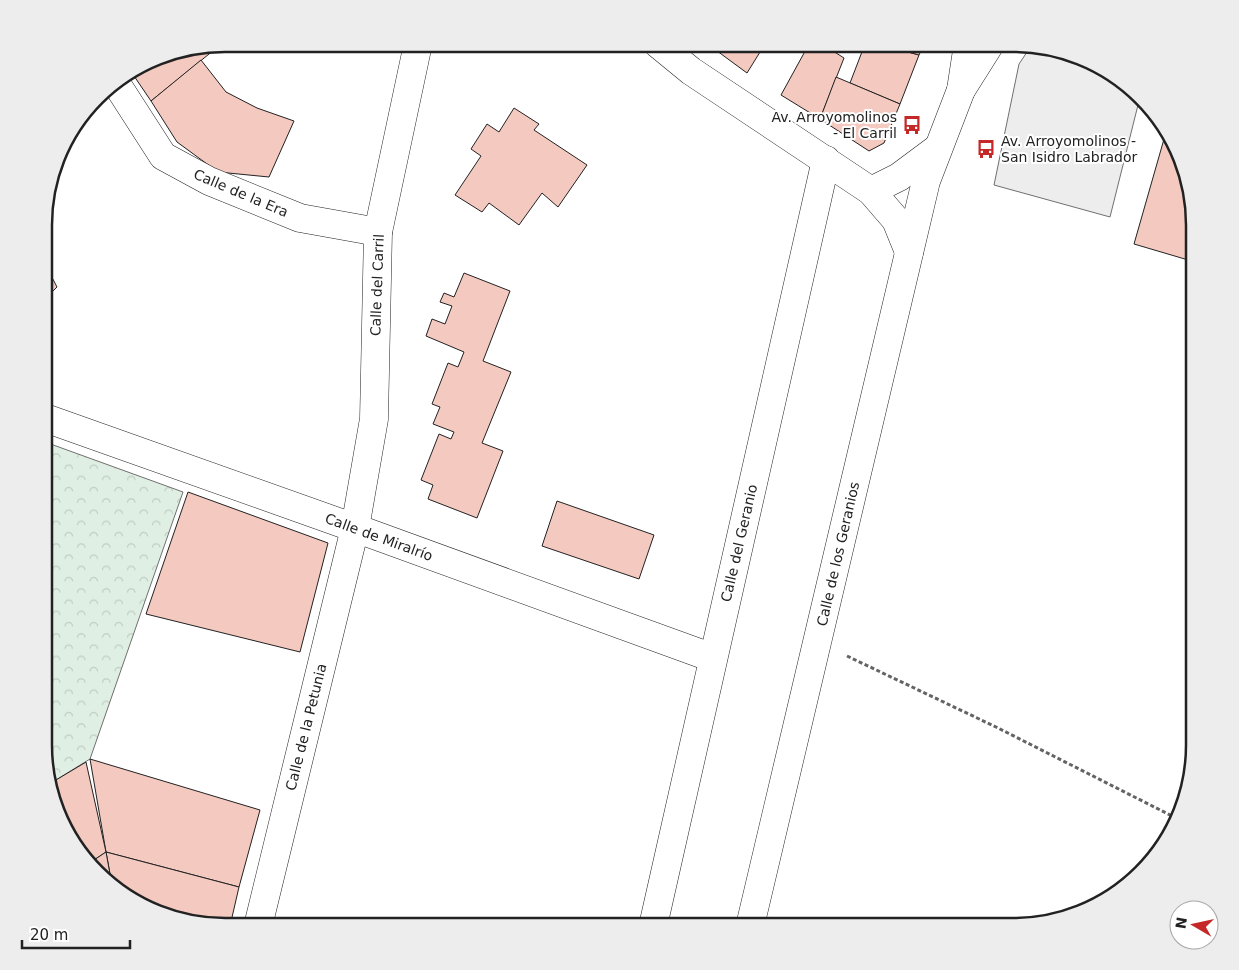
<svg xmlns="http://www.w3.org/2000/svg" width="1239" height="970" font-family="'DejaVu Sans',sans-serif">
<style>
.park{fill:url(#park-crowns);stroke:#6f6f6f}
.parking{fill:#ededed;stroke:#6f6f6f}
.building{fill:#f3c9c0;stroke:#222}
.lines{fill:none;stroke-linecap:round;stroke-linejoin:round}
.minor-casing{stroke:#222;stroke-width:29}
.major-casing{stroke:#222;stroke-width:29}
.path{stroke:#646464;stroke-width:3;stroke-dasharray:4 2.5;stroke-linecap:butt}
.minor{stroke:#fff;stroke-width:28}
.major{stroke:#fff;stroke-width:28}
.labels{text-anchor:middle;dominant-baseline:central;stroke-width:4;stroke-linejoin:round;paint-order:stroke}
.poi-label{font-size:14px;fill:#222;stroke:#fff;text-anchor:end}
.street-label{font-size:14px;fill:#222;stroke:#fff}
.rim{fill:none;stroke:#222;stroke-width:2.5}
</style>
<defs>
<pattern id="park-crowns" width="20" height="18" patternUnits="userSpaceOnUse" patternTransform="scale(1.25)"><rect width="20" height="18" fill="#e0efe3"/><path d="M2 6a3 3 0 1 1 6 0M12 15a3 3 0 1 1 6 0" fill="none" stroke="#c0cdc2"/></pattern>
</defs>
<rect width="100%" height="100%" fill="#fff"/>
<!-- park -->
<path class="park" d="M45,442L183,492L90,759L51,783L44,757Z"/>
<!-- parking -->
<path class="parking" d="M1031,46L1083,58L1134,89L1140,97L1110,217L994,185L1019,64Z"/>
<!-- building -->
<g class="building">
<path d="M716,44H765L747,73L713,48Z"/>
<path d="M809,44H836L833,51L844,58L820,119L781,95Z"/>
<path d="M865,44H879L919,55L900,104L850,83Z"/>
<path d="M879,44H924L919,55Z"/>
<path d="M212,46L214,50L151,101L132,73L167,53Z"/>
<path d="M201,60L226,92L257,108L294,121L269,177L218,172L177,142L151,101Z"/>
<path d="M836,77L900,104L884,143L869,151L820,119Z"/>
<path d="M514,108L539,124L534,130L587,165L558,207L542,193L519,225L489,203L482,212L455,195L481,156L471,149L487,124L499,132Z"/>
<path d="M1166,132L1177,145L1195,225V262L1134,244Z"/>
<path d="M45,264L57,287L45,299Z"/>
<path d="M464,273L510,291L483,361L511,372L482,443L503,451L477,518L428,499L433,485L421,480L439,434L451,439L454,432L433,424L440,407L432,404L448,363L458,367L464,352L426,336L432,319L445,324L452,306L440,302L444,293L454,297Z"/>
<path d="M188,492L328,543L300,652L146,614Z"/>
<path d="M557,501L654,535L639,579L542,546Z"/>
<path d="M90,759L260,810L239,887L106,852Z"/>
<path d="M86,762L106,852L91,862L62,825L51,783Z"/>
<path d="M106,852L239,887L230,926H214L156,912L112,885Z"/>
<path d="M106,852L112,885L105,881L91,862Z"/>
</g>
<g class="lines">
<!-- minor casing -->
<g class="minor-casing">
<g id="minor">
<path d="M658,44L691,71L871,191L896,220L909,252"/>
<path d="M116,83L163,156L209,181L300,218L378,232"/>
<path d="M961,90L968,44"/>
<path d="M871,191L899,177L938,148"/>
<path d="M45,418L355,528L713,658"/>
<path d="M258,926L355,528L374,419L378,232L418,44"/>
<path d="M653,926L826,160"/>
</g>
</g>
<!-- major casing -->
<g class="major-casing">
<path id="major" d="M750,926L926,181L961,90L990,44"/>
</g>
<!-- path -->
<path class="path" d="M847,656L996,727L1178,819"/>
<!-- minor -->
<use href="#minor" class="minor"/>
<!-- major -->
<use href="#major" class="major"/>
</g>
<!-- icons -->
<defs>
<g id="bus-bare" transform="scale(1.5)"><path d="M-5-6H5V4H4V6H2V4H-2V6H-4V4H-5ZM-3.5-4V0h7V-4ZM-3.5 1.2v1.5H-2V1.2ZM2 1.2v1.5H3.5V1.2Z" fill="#c62828" stroke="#fff" stroke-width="2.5" paint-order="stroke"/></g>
</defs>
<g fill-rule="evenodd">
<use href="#bus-bare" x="912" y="125"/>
<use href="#bus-bare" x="986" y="149"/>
</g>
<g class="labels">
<!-- poi labels -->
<g class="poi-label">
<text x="897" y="117">Av. Arroyomolinos<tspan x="897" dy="16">- El Carril</tspan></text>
<text x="1001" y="141" text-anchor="start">Av. Arroyomolinos -<tspan x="1001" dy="16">San Isidro Labrador</tspan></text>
</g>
<!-- street labels -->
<g class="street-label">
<text transform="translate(241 193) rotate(23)">Calle de la Era</text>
<text transform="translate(377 285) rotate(-88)">Calle del Carril</text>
<text transform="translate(379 537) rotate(20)">Calle de Miralrío</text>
<text transform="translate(739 543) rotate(-77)">Calle del Geranio</text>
<text transform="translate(838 554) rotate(-77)">Calle de los Geranios</text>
<text transform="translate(306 727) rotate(-76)">Calle de la Petunia</text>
</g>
</g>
<!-- crop -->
<path d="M0 0H1239V970H0ZM225 52H1013A173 173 0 0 1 1186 225V745A173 173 0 0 1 1013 918H225A173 173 0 0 1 52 745V225A173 173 0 0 1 225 52Z" fill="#ededed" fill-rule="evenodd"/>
<path class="rim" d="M225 52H1013A173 173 0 0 1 1186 225V745A173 173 0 0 1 1013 918H225A173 173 0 0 1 52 745V225A173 173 0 0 1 225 52Z"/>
<!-- north arrow -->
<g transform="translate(1194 925) rotate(279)"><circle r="24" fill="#ffffff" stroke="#a7a7a7"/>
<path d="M0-4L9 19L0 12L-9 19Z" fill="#c62828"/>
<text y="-8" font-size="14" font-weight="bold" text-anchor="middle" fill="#222222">N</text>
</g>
<!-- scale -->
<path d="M22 940v8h108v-8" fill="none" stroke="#222222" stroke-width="2.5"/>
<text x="30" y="940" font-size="15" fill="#222222" stroke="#ffffff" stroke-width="4" paint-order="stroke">20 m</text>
</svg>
